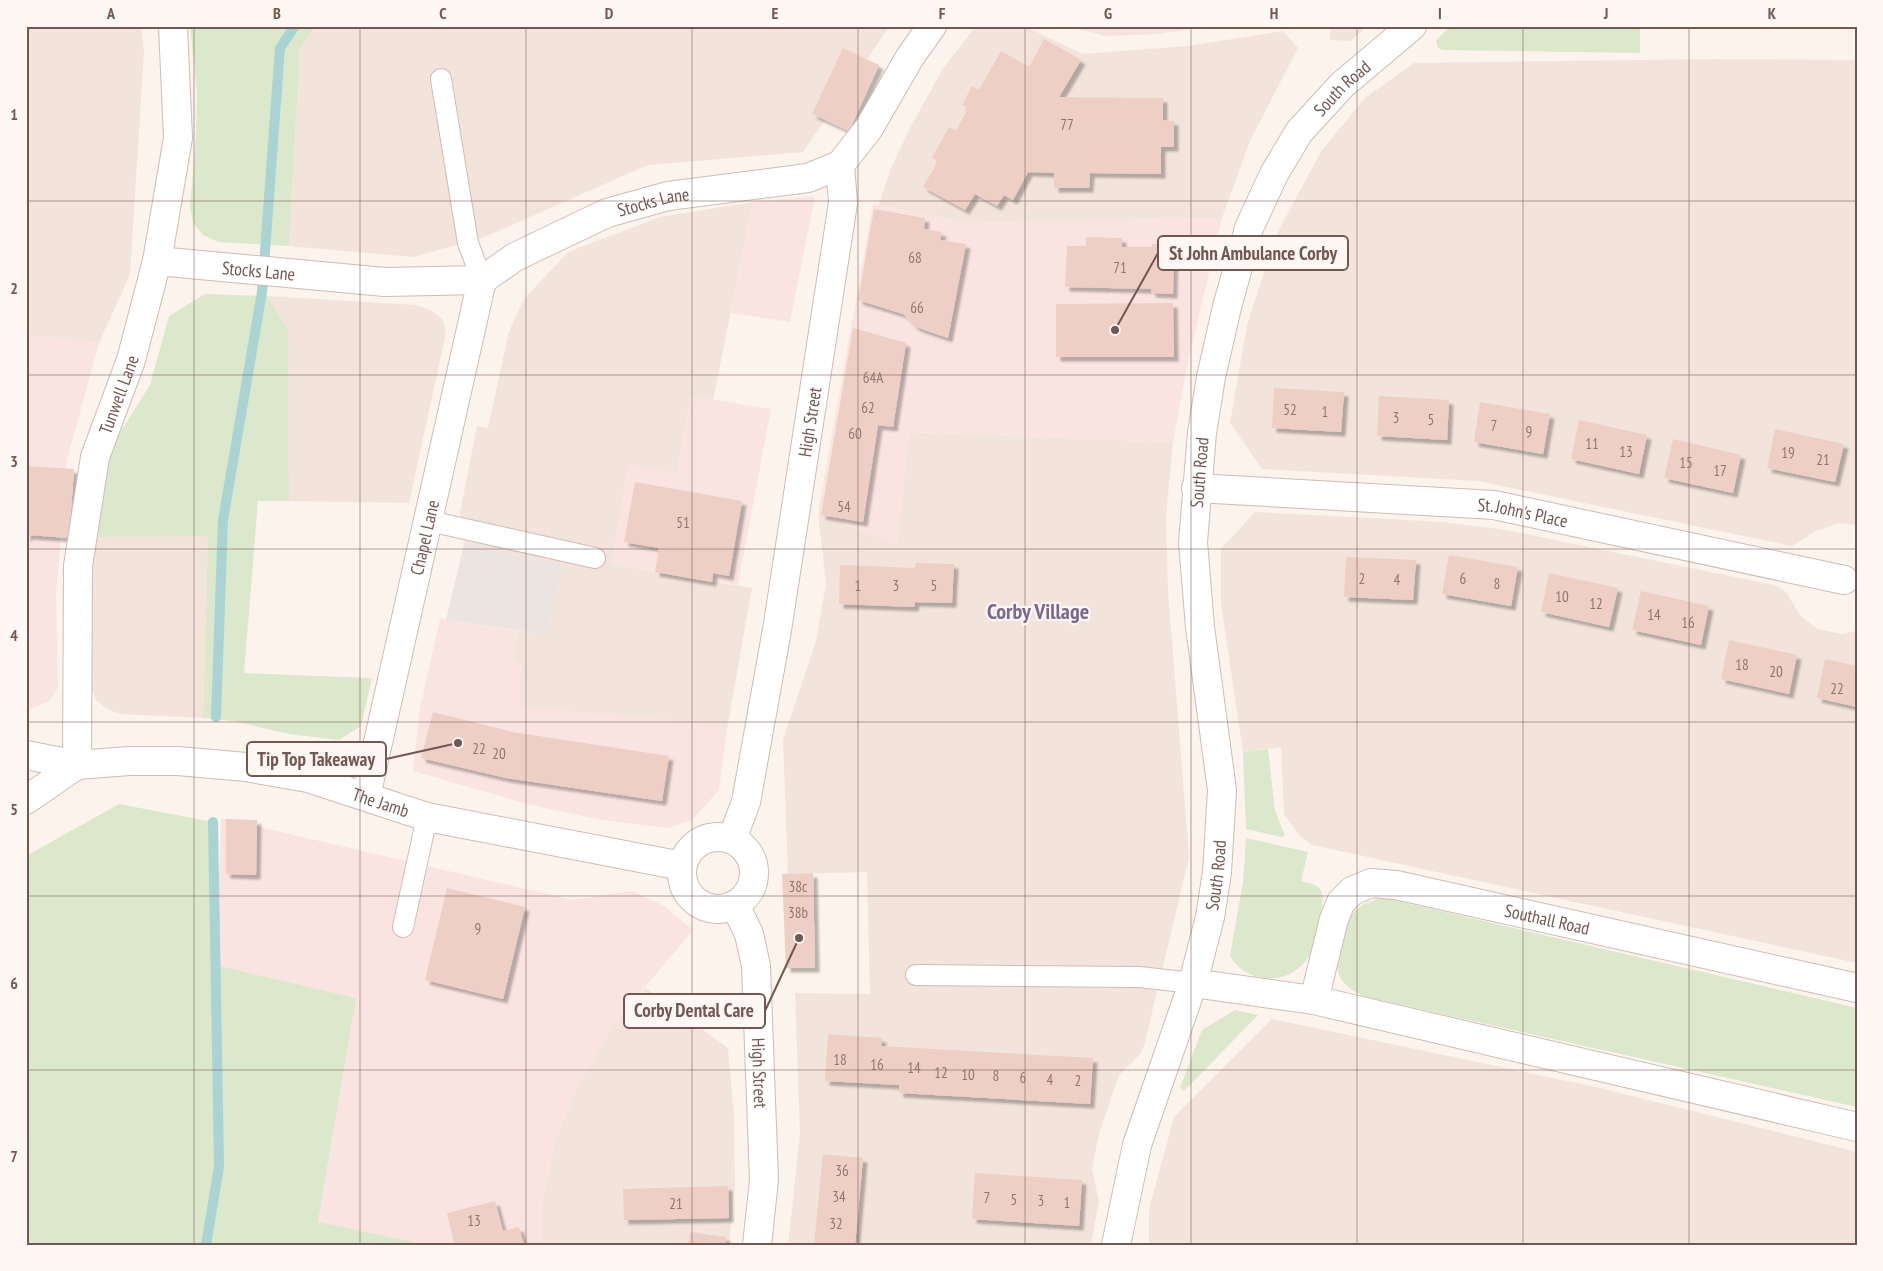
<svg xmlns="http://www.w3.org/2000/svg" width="1883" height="1271" font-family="'PT Sans Narrow',sans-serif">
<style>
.residential{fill:#f2e4db}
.commercial{fill:#fae4e1}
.industrial{fill:#ebe4e1}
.green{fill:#dce8cb}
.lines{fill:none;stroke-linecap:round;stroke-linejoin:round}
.stream{stroke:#a9d4d3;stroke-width:10}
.building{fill:#eecfc6;filter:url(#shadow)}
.service-casing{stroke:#cfbcb5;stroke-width:22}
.minor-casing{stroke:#cfbcb5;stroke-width:30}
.tertiary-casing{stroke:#cfbcb5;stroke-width:30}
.secondary-casing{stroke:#d1bbb3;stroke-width:30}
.service{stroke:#fff;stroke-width:20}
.minor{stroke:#fff;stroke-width:28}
.tertiary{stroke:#fff;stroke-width:28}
.secondary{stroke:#fff;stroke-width:28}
.grid{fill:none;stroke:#745751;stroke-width:1;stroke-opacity:0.55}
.labels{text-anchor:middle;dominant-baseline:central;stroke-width:4.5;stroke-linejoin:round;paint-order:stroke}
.number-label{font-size:15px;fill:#92756e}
.street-label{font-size:18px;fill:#745751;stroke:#fef7f3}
.district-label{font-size:22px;font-weight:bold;fill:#7c698f;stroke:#fef7f3}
.leader{fill:none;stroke:#745751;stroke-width:2}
.callout-dot{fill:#745751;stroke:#fef7f3;stroke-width:2}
.callout{fill:#fef7f3;stroke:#745751;stroke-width:2}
.callout-label{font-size:19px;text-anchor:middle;font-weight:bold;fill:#745751}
.neatline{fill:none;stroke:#745751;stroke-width:2}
.grid-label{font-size:16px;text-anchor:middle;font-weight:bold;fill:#745751}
</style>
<defs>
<filter id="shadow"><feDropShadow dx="4.5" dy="4.5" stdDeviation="1" flood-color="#0004"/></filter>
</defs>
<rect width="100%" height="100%" fill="#fbf3ec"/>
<!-- residential -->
<g class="residential">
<path d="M26,26H141L144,51L130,274L99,343L26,335Z"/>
<path d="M316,26H890L803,152L648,165L482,238L413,257L289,246L300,48Z"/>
<path d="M976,26H1024L1083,54L1188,46L1283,31L1298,48L1250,141L1222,218L969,223L879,205L890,170L911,126L944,67Z"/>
<path d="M1068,26H1213L1156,34L1105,36Z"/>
<path d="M1331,26H1368L1350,41L1330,40Z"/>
<path d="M1717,59L1857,60V525L1838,523L1816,531L1792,546L1478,481L1262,469L1230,423L1247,325L1277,233L1322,150L1366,97L1414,63Z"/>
<path d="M753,202L713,400L691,396L677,472L611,564L752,588L727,729L518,707L521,662H514L517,631L547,635L563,565L464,544L460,513L477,426L488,428L509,331L524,299L568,252L660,217Z"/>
<path d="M267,296L415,305L431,310L443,320L446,333L409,503L289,501L288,329Z"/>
<path d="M909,432L1173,442L1166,516L1168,591L1189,857L1144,1046L1140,1054L1119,1075L1099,1134L1092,1169L1099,1201L1091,1245H788L800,1134L795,993L870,994L867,872L788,874L783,740L816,641L826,584L818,513L897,545Z"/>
<path d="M1255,512L1443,522L1506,530L1774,585L1786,592L1800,615L1817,629L1842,634L1857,631V963L1312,845L1299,835L1284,814L1281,747L1243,752L1221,603V549Z"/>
<path d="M208,536L203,718L119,714L106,708L97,701L91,689L90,537Z"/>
<path d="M646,988L728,1048L734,1116L735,1184L729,1245H541V1210L555,1141L577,1087L612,1026Z"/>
<path d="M1272,1019L1596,1087L1857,1152V1245H1149V1209L1174,1117Z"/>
</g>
<!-- commercial -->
<g class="commercial">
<path d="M815,196L790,322L731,313L753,202Z"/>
<path d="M873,204L969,223L1222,218L1187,367L1173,442L910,432L897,545L818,513Z"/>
<path d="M26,335L99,343L67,460L56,596L58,688L49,701L33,708L26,709Z"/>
<path d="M691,396L771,409L738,585L611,564L628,465L677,472Z"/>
<path d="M440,619L517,631L515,662L521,661L519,707L698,722L727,729L719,790L693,819L669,828L602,820L527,804L413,771L420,708Z"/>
<path d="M221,818L573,900L632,891L664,906L693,930L612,1026L577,1087L555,1141L541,1210V1245H414V1242L318,1223L356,998L216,965Z"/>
</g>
<!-- industrial -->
<path class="industrial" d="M464,544L563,565L547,635L446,620Z"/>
<!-- green -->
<g class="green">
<path d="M190,26H316L300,48L289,246L218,242L203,235L193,223L190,207L196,136L197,92Z"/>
<path d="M1451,26H1637L1640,27V53L1443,50L1438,48L1436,40Z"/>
<path d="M205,294L267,296L288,329L289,501H258L244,673L372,678L361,726L339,740L289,734L233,721L203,718L208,536L90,537L102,461L150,385L169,316Z"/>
<path d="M1268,749L1275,811L1285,835L1282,837L1246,829L1243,752Z"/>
<path d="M119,804L213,822L216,965L356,998L318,1222L414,1242V1245H26V856Z"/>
<path d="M1246,838L1308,852L1301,881C1308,883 1318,884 1321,891C1325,899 1321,910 1319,918C1317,928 1316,942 1311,952C1296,986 1248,987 1230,956L1243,882Z"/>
<path d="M1378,899H1389L1857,1008V1107L1366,997C1357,993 1347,988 1341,979C1331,960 1340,927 1354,912C1360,905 1369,902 1378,899Z"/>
<path d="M1235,1010L1258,1015L1184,1091L1180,1088L1202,1030Z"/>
</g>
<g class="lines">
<!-- stream -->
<g class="stream">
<path d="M216,717L223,520L262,292L280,48L295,26"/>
<path d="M206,1245L219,1167L213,822"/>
</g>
</g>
<!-- building -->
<g class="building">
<path d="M1044,39L1081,60L1059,97L1163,98V120L1174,121V147H1161V174L1090,173L1089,188H1054V173L1028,172L1013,200L1004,195L997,206L975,194L965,210L923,187L938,161L932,158L949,127L956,131L968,108L962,105L972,86L979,90L1001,51L1029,67Z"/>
<path d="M843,48L879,65L849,131L812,114Z"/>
<path d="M874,209L925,218L924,229L942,232L940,240L966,244L948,338L916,327L903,314L858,300Z"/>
<path d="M1086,237L1122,238V247H1152V244H1174L1173,294L1151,293V289L1065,287L1067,246H1086Z"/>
<path d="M1173,303L1174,357H1056V304Z"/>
<path d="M853,328L906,343L893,427L878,425L863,522L821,515Z"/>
<path d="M1274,388L1344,392L1341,432L1272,428Z"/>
<path d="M1379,396L1449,400L1447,440L1377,436Z"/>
<path d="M1480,402L1550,414L1543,454L1474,442Z"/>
<path d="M1579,420L1647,435L1639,474L1571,459Z"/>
<path d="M1775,429L1844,444L1835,482L1767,468Z"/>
<path d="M1673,439L1741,455L1733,493L1664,478Z"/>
<path d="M26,466L74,469L69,538L28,535L26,539Z"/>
<path d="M635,482L742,501L729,576L713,573L712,582L655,572L659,548L624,542Z"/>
<path d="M1449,555L1518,567L1511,606L1442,594Z"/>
<path d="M1346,557L1416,560L1413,600L1344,597Z"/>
<path d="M916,563L954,564L952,603L915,602L914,607L839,604L840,565L915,568Z"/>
<path d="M1549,573L1618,588L1609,627L1541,612Z"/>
<path d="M1641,591L1709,606L1701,645L1632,630Z"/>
<path d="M1729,640L1797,655L1789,694L1721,679Z"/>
<path d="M1825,659L1857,666V707L1817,698Z"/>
<path d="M433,712L513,732L669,756L662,801L506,778L421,758Z"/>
<path d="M226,819L257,820L256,875L226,874Z"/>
<path d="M813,873L815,968H786L782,874Z"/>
<path d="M447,888L525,907L503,999L425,980Z"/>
<path d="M828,1034L882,1038L881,1046L1093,1058L1090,1104L899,1093V1085L825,1081Z"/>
<path d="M823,1154L863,1158L855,1245H814Z"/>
<path d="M975,1173L1082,1180L1079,1226L972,1219Z"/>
<path d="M728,1186L729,1218L624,1220L623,1189Z"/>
<path d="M495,1201L503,1231L519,1227L524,1245H450L454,1243L447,1213Z"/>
<path d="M690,1232L726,1237L725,1245H688Z"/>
</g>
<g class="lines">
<!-- service casing -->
<g class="service-casing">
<g id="service">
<path d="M441,79L468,243L482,280"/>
<path d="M429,521L595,558"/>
<path d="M403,927L427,817"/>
<path d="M916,975L1139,977L1193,983"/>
</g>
</g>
<!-- minor casing -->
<g class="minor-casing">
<g id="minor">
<path id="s1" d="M157,261L385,282L482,280L515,257L607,213L668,196L808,178L840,165"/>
<path id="s2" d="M1196,488L1494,505L1844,580"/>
<path id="s3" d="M77,765L78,566L95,457L131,360L157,261L178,138L173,26"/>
<path id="s4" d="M366,796L482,280"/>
<path d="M1193,983L1314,1000L1857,1127"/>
<path id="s5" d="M1314,1000L1334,919L1341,902L1352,891L1371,883L1396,885L1857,988"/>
<path id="s6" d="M1116,1245L1137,1145L1193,983L1210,917L1217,872L1222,790L1200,627L1193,542L1202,433L1211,377L1227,307L1249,228L1274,174L1299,132L1342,85L1412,26"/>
</g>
</g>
<!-- tertiary casing -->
<g class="tertiary-casing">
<g id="tertiary">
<path id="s7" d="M732,839L746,802L777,630L843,203L840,165L869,128L910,57L932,26"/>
</g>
</g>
<!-- secondary casing -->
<g class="secondary-casing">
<g id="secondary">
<path id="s8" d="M26,755L77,765L129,761H178L246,767L308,778L427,817L682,866"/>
<path d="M26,800L77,765"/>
<circle cx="718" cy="873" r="36"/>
<path id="s9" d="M735,905L749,934L756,966L764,1180L757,1245"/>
</g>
</g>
<!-- service -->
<use href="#service" class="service"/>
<!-- minor -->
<use href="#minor" class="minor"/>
<!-- tertiary -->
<use href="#tertiary" class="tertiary"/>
<!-- secondary -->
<use href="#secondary" class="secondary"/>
</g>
<!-- grid -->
<path class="grid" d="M194,26V1245M360,26V1245M526,26V1245M692,26V1245M858,26V1245M1025,26V1245M1191,26V1245M1357,26V1245M1523,26V1245M1689,26V1245M26,201H1857M26,375H1857M26,549H1857M26,722H1857M26,896H1857M26,1070H1857"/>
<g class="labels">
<!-- number labels -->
<g class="number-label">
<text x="1067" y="124">77</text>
<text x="915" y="257">68</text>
<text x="1120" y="267">71</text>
<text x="917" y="307">66</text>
<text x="873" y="377">64A</text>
<text x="868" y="407">62</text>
<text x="1290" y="409">52</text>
<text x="1325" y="411">1</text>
<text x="1396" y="417">3</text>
<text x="1431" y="419">5</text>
<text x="1494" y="425">7</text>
<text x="1529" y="431">9</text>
<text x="855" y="433">60</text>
<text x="1592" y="443">11</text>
<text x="1626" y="451">13</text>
<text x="1788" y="452">19</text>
<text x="1823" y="459">21</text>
<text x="1686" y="462">15</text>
<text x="1720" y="470">17</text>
<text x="844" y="506">54</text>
<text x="683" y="522">51</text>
<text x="1362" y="578">2</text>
<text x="1463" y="578">6</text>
<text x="1397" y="579">4</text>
<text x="1497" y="583">8</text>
<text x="858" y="585">1</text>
<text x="896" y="585">3</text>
<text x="934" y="585">5</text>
<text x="1562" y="596">10</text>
<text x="1596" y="603">12</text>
<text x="1654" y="614">14</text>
<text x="1688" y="622">16</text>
<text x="1742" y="664">18</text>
<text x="1776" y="671">20</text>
<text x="1837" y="688">22</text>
<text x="479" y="748">22</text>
<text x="499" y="753">20</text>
<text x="798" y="886">38c</text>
<text x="798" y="912">38b</text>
<text x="478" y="928">9</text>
<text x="840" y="1059">18</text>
<text x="877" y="1064">16</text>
<text x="914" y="1067">14</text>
<text x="941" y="1072">12</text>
<text x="968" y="1074">10</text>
<text x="996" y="1075">8</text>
<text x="1023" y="1077">6</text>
<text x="1050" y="1079">4</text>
<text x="1078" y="1080">2</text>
<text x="842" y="1170">36</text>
<text x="839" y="1196">34</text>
<text x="987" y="1197">7</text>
<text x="1014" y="1199">5</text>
<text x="1041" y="1200">3</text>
<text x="1067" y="1202">1</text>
<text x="676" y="1203">21</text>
<text x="474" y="1220">13</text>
<text x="836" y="1223">32</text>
</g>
<!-- street labels -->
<g class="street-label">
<text stroke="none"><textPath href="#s6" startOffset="1209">South Road</textPath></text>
<text stroke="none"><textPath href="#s1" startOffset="516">Stocks Lane</textPath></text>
<text stroke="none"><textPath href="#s1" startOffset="102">Stocks Lane</textPath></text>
<text stroke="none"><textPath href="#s3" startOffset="376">Tunwell Lane</textPath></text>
<text stroke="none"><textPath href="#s7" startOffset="425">High Street</textPath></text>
<text stroke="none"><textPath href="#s6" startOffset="789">South Road</textPath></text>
<text stroke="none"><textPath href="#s2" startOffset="328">St. John's Place</textPath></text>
<text stroke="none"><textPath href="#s4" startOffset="265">Chapel Lane</textPath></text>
<text stroke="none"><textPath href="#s8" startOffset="361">The Jamb</textPath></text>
<text stroke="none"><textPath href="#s6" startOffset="384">South Road</textPath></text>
<text stroke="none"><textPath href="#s5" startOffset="318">Southall Road</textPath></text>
<text stroke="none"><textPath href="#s9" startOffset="172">High Street</textPath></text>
</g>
<!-- district labels -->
<g class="district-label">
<text x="1038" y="611">Corby Village</text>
</g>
</g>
<!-- callouts -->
<path class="leader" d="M1115 330L1158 253M458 743L386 759M799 938L765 1011"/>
<g class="callout-dot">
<circle cx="1115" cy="330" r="5"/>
<circle cx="458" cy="743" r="5"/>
<circle cx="799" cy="938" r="5"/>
</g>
<g class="callout">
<rect x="1158" y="236" width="190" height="34" rx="5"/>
<rect x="247" y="742" width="139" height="34" rx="5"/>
<rect x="624" y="994" width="141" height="34" rx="5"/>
</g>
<g class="callout-label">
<text x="1253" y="260">St John Ambulance Corby</text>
<text x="316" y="766">Tip Top Takeaway</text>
<text x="694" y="1017">Corby Dental Care</text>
</g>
<!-- border -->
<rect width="1883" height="1271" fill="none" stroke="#fef7f3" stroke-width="55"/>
<rect x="28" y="28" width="1828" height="1216" class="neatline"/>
<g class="grid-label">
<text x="111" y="19">A</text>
<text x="277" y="19">B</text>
<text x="443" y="19">C</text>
<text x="609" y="19">D</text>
<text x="775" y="19">E</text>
<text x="942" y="19">F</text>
<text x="1108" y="19">G</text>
<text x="1274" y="19">H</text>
<text x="1440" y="19">I</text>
<text x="1606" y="19">J</text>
<text x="1772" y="19">K</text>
<text x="14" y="120">1</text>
<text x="14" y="294">2</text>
<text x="14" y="467">3</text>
<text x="14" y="641">4</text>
<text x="14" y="815">5</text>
<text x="14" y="989">6</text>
<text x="14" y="1162">7</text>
</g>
</svg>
